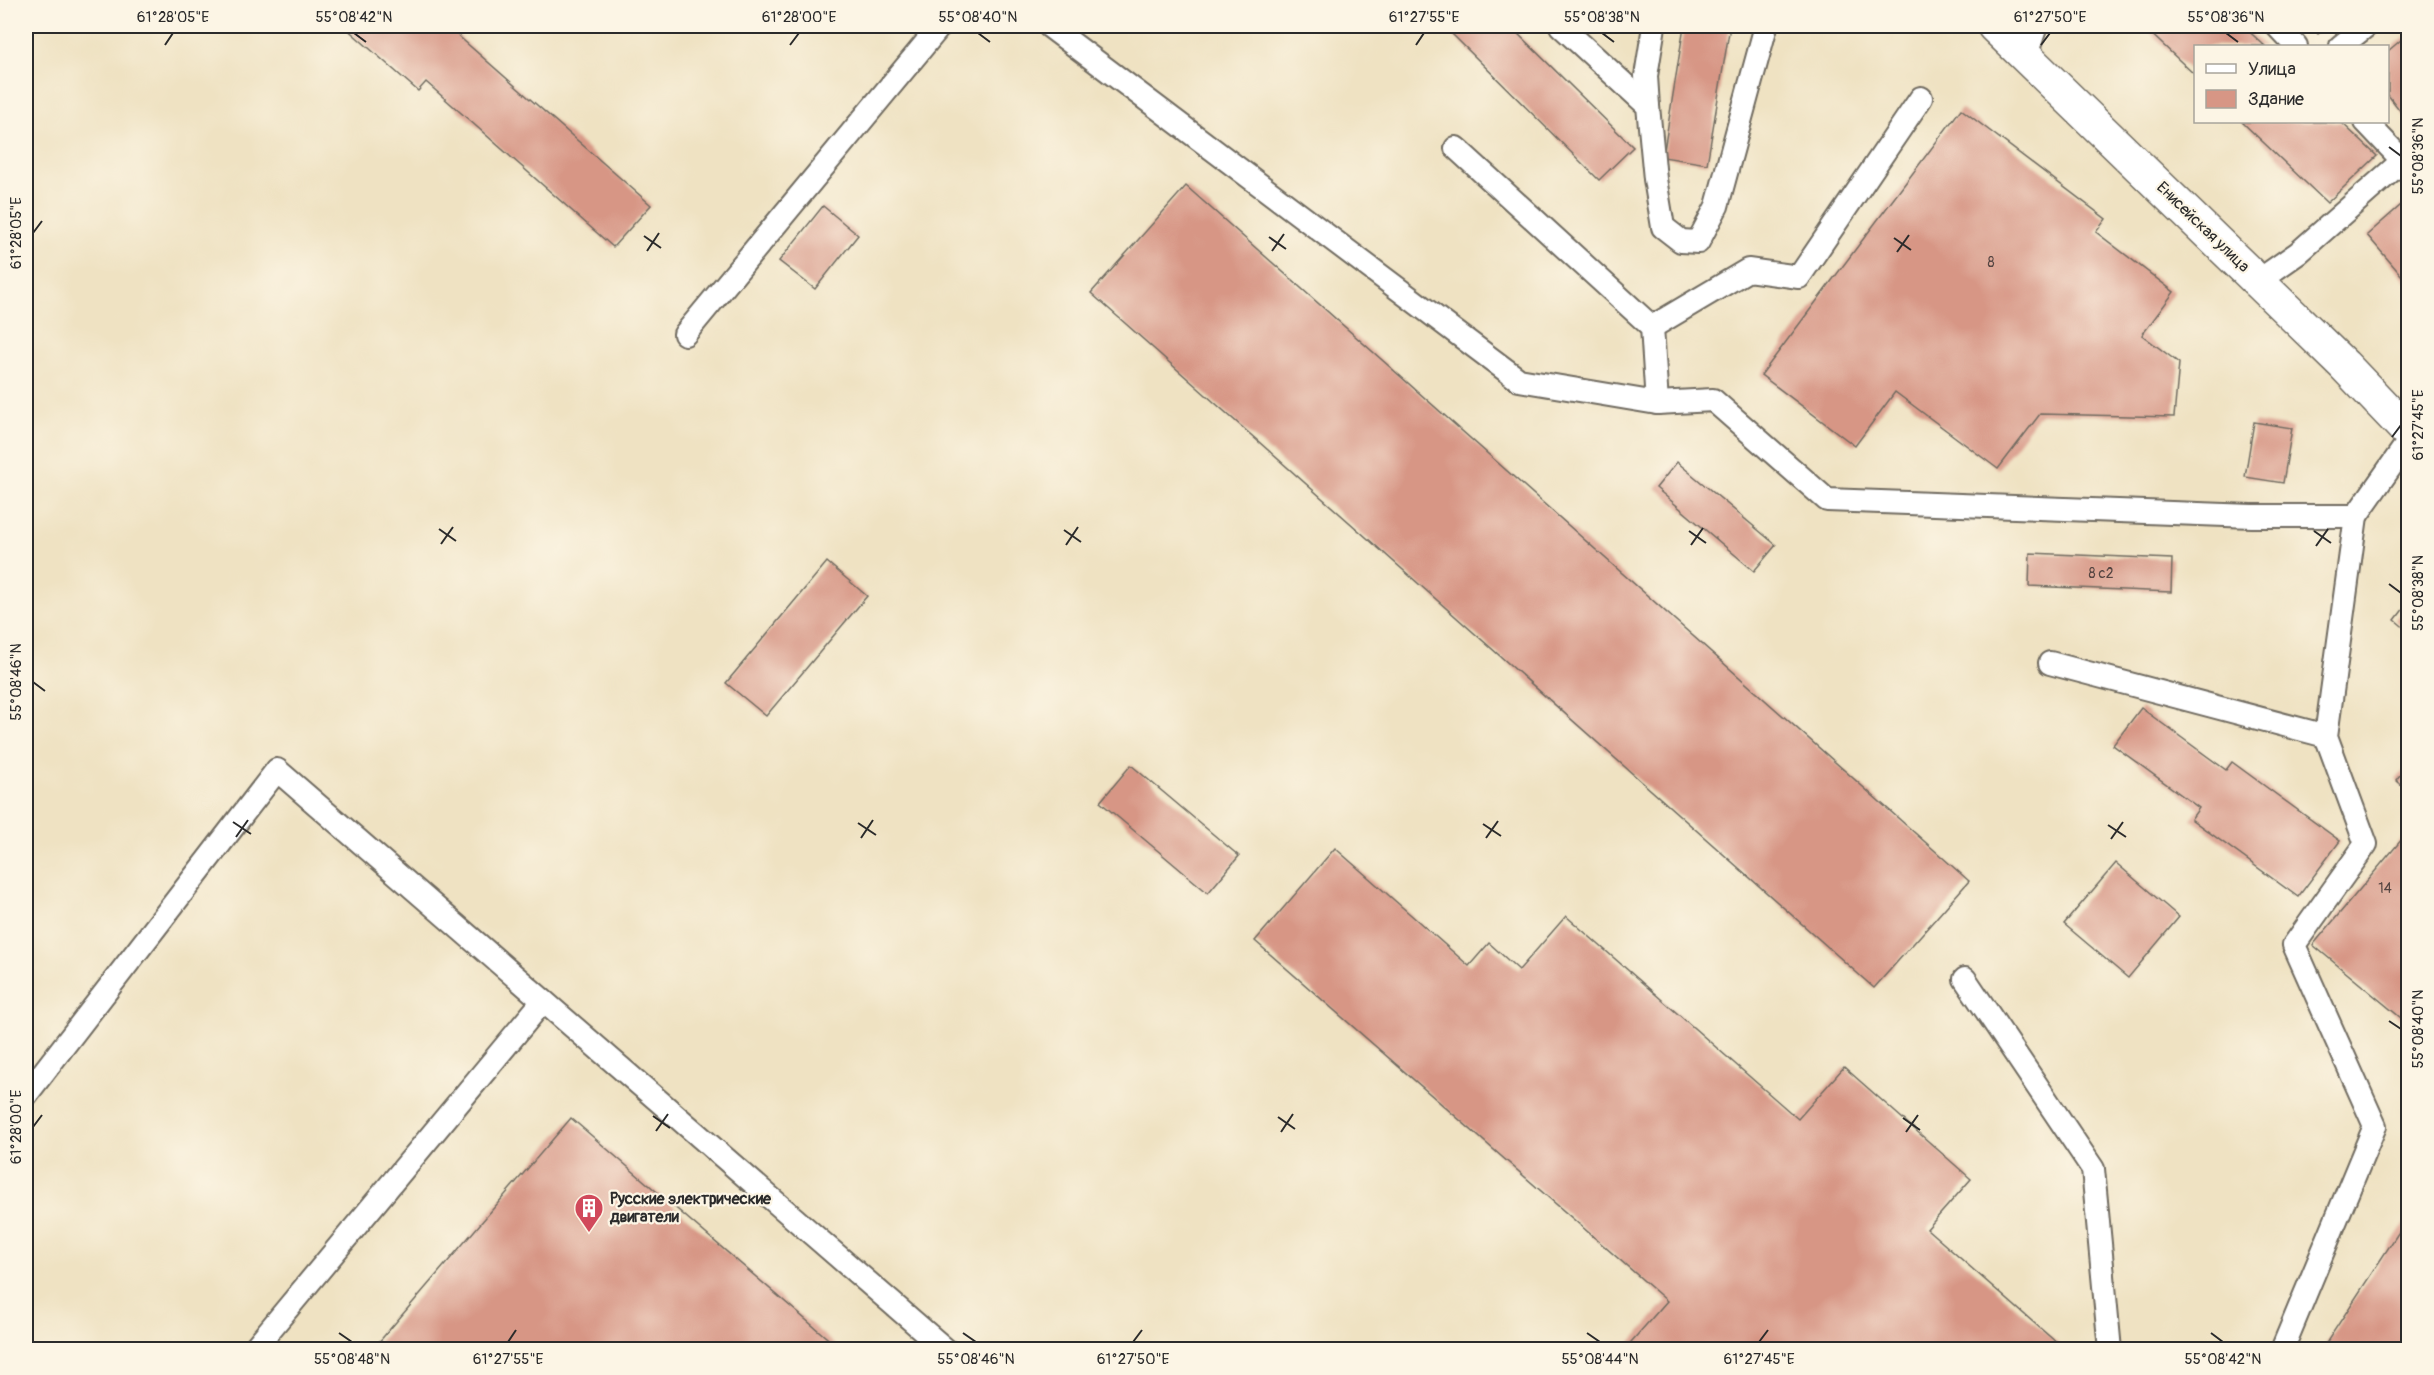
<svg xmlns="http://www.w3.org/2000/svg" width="2434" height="1375" font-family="Pangolin,sans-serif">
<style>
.building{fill:#d79685}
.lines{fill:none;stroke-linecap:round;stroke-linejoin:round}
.lane-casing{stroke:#706b60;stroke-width:26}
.secondary-casing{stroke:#706b60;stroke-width:36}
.lane{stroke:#fff;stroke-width:22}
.secondary{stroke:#fff;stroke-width:33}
.ticks{fill:none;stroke:#2b2b2b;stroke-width:2}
.labels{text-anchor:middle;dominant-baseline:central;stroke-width:4.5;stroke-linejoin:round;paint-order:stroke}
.number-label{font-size:14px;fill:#564642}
.street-label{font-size:16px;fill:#2b2b2b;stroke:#fcf5e5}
.poi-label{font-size:16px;font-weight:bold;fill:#2b2b2b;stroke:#fcf5e5;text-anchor:start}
.neatline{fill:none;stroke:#2b2b2b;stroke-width:2}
.ticks-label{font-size:15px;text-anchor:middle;fill:#2b2b2b}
</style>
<rect width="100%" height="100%" fill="#fcf5e5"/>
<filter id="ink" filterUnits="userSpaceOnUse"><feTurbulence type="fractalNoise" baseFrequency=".0167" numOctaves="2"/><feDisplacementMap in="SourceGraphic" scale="12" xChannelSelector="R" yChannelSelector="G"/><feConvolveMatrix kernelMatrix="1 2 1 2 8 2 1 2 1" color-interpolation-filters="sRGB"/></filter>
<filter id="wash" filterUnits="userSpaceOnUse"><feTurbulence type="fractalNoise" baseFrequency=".008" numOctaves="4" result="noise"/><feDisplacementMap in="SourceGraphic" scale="24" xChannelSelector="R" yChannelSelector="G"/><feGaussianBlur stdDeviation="1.35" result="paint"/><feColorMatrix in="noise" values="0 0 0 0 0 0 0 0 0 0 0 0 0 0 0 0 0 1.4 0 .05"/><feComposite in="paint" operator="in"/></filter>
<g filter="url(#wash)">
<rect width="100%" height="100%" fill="#efe2c2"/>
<g id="blocks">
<!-- building -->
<g class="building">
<path d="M344,26H447L651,205L613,247L426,82L418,91Z"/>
<path d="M1444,26H1510L1633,147L1599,180Z"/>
<path d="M1598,26H1611L1605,32Z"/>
<path d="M1684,26H1730L1707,164L1663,157Z"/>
<path d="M2143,26H2243L2265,46H2196V76Z"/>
<path d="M2311,26H2328L2318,34Z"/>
<path d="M2408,34V121L2388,95V51Z"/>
<path d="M1961,109L2106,219L2096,232L2174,292L2142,335L2179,363L2174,417L2040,414L1998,469L1895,392L1855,446L1761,375Z"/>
<path d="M2242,122H2341L2377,156L2327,203Z"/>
<path d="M1186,186L1969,881L1874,988L1091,293Z"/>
<path d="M2408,199V283L2367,235Z"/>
<path d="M823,206L858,235L815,289L779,261Z"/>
<path d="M2254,422L2292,428L2283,483L2245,477Z"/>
<path d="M1677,462L1776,545L1754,571L1656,488Z"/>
<path d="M2030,553L2172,559L2171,592L2029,586Z"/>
<path d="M827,562L867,596L766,716L726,683Z"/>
<path d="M2408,603V631L2395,620Z"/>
<path d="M2141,708L2226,770L2232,762L2340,841L2298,897L2191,819L2199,808L2113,745Z"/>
<path d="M1131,765L1239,856L1208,893L1100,802Z"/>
<path d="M2408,765V791L2396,780Z"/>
<path d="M2408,832V1018L2406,1022L2313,945Z"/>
<path d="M1335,848L1469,966L1489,943L1519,970L1566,916L1798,1119L1844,1067L1971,1179L1927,1229L2065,1350H1624L1667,1301L1255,941Z"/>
<path d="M2116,863L2179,917L2128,978L2064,924Z"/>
<path d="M571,1118L841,1350H372Z"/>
<path d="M2408,1218V1350H2323L2328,1340Z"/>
</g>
</g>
</g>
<g filter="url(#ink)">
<use href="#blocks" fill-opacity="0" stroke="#706b60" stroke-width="1.5"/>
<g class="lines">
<!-- lane casing -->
<g class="lane-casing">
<g id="lane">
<path d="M1049,26L1519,380L1657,403L1713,400L1827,500L2252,516H2356L2408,442"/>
<path d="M1561,26L1648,106L1655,179L1663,227L1681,241L1698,242L1717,206L1766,26"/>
<path d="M2277,26L2296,46"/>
<path d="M2341,46L2366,26"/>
<path d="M2026,55L2036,26"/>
<path d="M1648,106L1646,76L1654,26"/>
<path d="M2366,122L2403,161"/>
<path d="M1456,148L1652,327L1748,270L1799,277L1921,98"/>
<path d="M2258,281L2298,253L2408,156"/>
<path d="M1652,327L1657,403"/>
<path d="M685,334L940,26"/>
<path d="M2050,663L2326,736"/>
<path d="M1965,979L2093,1169L2110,1350"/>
<path d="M26,1095L277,770L946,1350"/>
<path d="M253,1350L543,1001"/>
<path d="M2282,1350L2375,1126L2294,945L2366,844L2326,736L2356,516"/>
</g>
</g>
<!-- secondary casing -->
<g class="secondary-casing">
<path id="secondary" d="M1994,26L2344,365L2408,432"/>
</g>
<!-- lane -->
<use href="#lane" class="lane"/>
<!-- secondary -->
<use href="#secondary" class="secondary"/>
</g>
</g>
<!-- ticks -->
<path class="ticks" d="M354,33L366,42M978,33L990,42M1602,33L1614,42M2226,33L2238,42M165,45L173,33M790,45L799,33M1416,45L1424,33M2041,45L2050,33M2389,147L2401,156M33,233L42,221M644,236L661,248M1269,237L1286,249M1894,238L1911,250M647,251L659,233M1272,251L1284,234M1897,252L1909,235M2392,437L2401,425M439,529L456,541M1064,530L1081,542M1689,531L1706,543M2314,531L2331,543M441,544L453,527M1066,545L1078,527M1691,545L1703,528M2316,546L2328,529M2389,584L2401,593M33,682L45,691M233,822L251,834M858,823L876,835M1483,824L1501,836M2108,825L2126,837M236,837L248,820M861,838L873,820M1486,838L1498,821M2111,839L2123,822M2389,1021L2401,1029M653,1116L670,1128M1278,1117L1295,1129M1903,1118L1920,1130M33,1127L42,1115M656,1131L668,1114M1281,1132L1293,1114M1906,1132L1918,1115M339,1333L352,1342M963,1333L976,1342M1587,1333L1600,1342M2211,1333L2223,1342M508,1342L516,1330M1133,1342L1142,1330M1759,1342L1768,1330"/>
<!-- icons -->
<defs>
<g id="building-pin" transform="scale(1.5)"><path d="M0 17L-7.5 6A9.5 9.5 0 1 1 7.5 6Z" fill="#d1495b" stroke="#fcf5e5"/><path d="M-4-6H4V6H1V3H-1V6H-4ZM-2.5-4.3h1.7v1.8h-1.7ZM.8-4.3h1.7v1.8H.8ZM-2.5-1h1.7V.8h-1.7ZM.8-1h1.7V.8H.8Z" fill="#fff"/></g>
</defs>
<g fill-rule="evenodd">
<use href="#building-pin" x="589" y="1208"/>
</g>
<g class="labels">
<!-- number labels -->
<g class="number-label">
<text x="1991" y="262">8</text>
<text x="2101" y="573">8 с2</text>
<text x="2385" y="888">14</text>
</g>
<!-- street labels -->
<g class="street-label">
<text transform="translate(2203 227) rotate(44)">Енисейская улица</text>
</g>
<!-- poi labels -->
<g class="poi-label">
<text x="610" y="1199">Русские электрические<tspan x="610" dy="18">двигатели</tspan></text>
</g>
</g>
<!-- margin -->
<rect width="2434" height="1375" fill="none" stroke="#fcf5e5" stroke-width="66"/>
<!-- legend -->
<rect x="2194" y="45" width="195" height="78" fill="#fcf5e5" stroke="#a8a49b" stroke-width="1.5"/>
<rect x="2206" y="64" width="30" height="9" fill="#ffffff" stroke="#a8a49b" stroke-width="1.5"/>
<text x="2248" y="75" font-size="18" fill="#2b2b2b">Улица</text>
<rect x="2206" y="90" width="30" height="18" fill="#d79685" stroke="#a8a49b" stroke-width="1.5"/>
<text x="2248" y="105" font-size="18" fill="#2b2b2b">Здание</text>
<rect x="33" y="33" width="2368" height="1309" class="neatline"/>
<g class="ticks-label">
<text x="173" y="22">61°28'05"E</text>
<text x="354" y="22">55°08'42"N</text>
<text x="799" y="22">61°28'00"E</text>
<text x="978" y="22">55°08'40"N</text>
<text x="1424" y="22">61°27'55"E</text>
<text x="1602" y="22">55°08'38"N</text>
<text x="2050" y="22">61°27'50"E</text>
<text x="2226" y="22">55°08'36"N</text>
<text transform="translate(2418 156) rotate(-90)" y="5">55°08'36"N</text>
<text transform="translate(16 233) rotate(-90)" y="5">61°28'05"E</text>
<text transform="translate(2418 425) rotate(-90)" y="5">61°27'45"E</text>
<text transform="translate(2418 593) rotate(-90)" y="5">55°08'38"N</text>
<text transform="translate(16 682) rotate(-90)" y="5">55°08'46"N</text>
<text transform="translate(2418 1029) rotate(-90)" y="5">55°08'40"N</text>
<text transform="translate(16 1127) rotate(-90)" y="5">61°28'00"E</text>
<text x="352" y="1364">55°08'48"N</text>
<text x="508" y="1364">61°27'55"E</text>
<text x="976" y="1364">55°08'46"N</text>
<text x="1133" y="1364">61°27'50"E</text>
<text x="1600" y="1364">55°08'44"N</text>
<text x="1759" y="1364">61°27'45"E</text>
<text x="2223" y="1364">55°08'42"N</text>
</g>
</svg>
